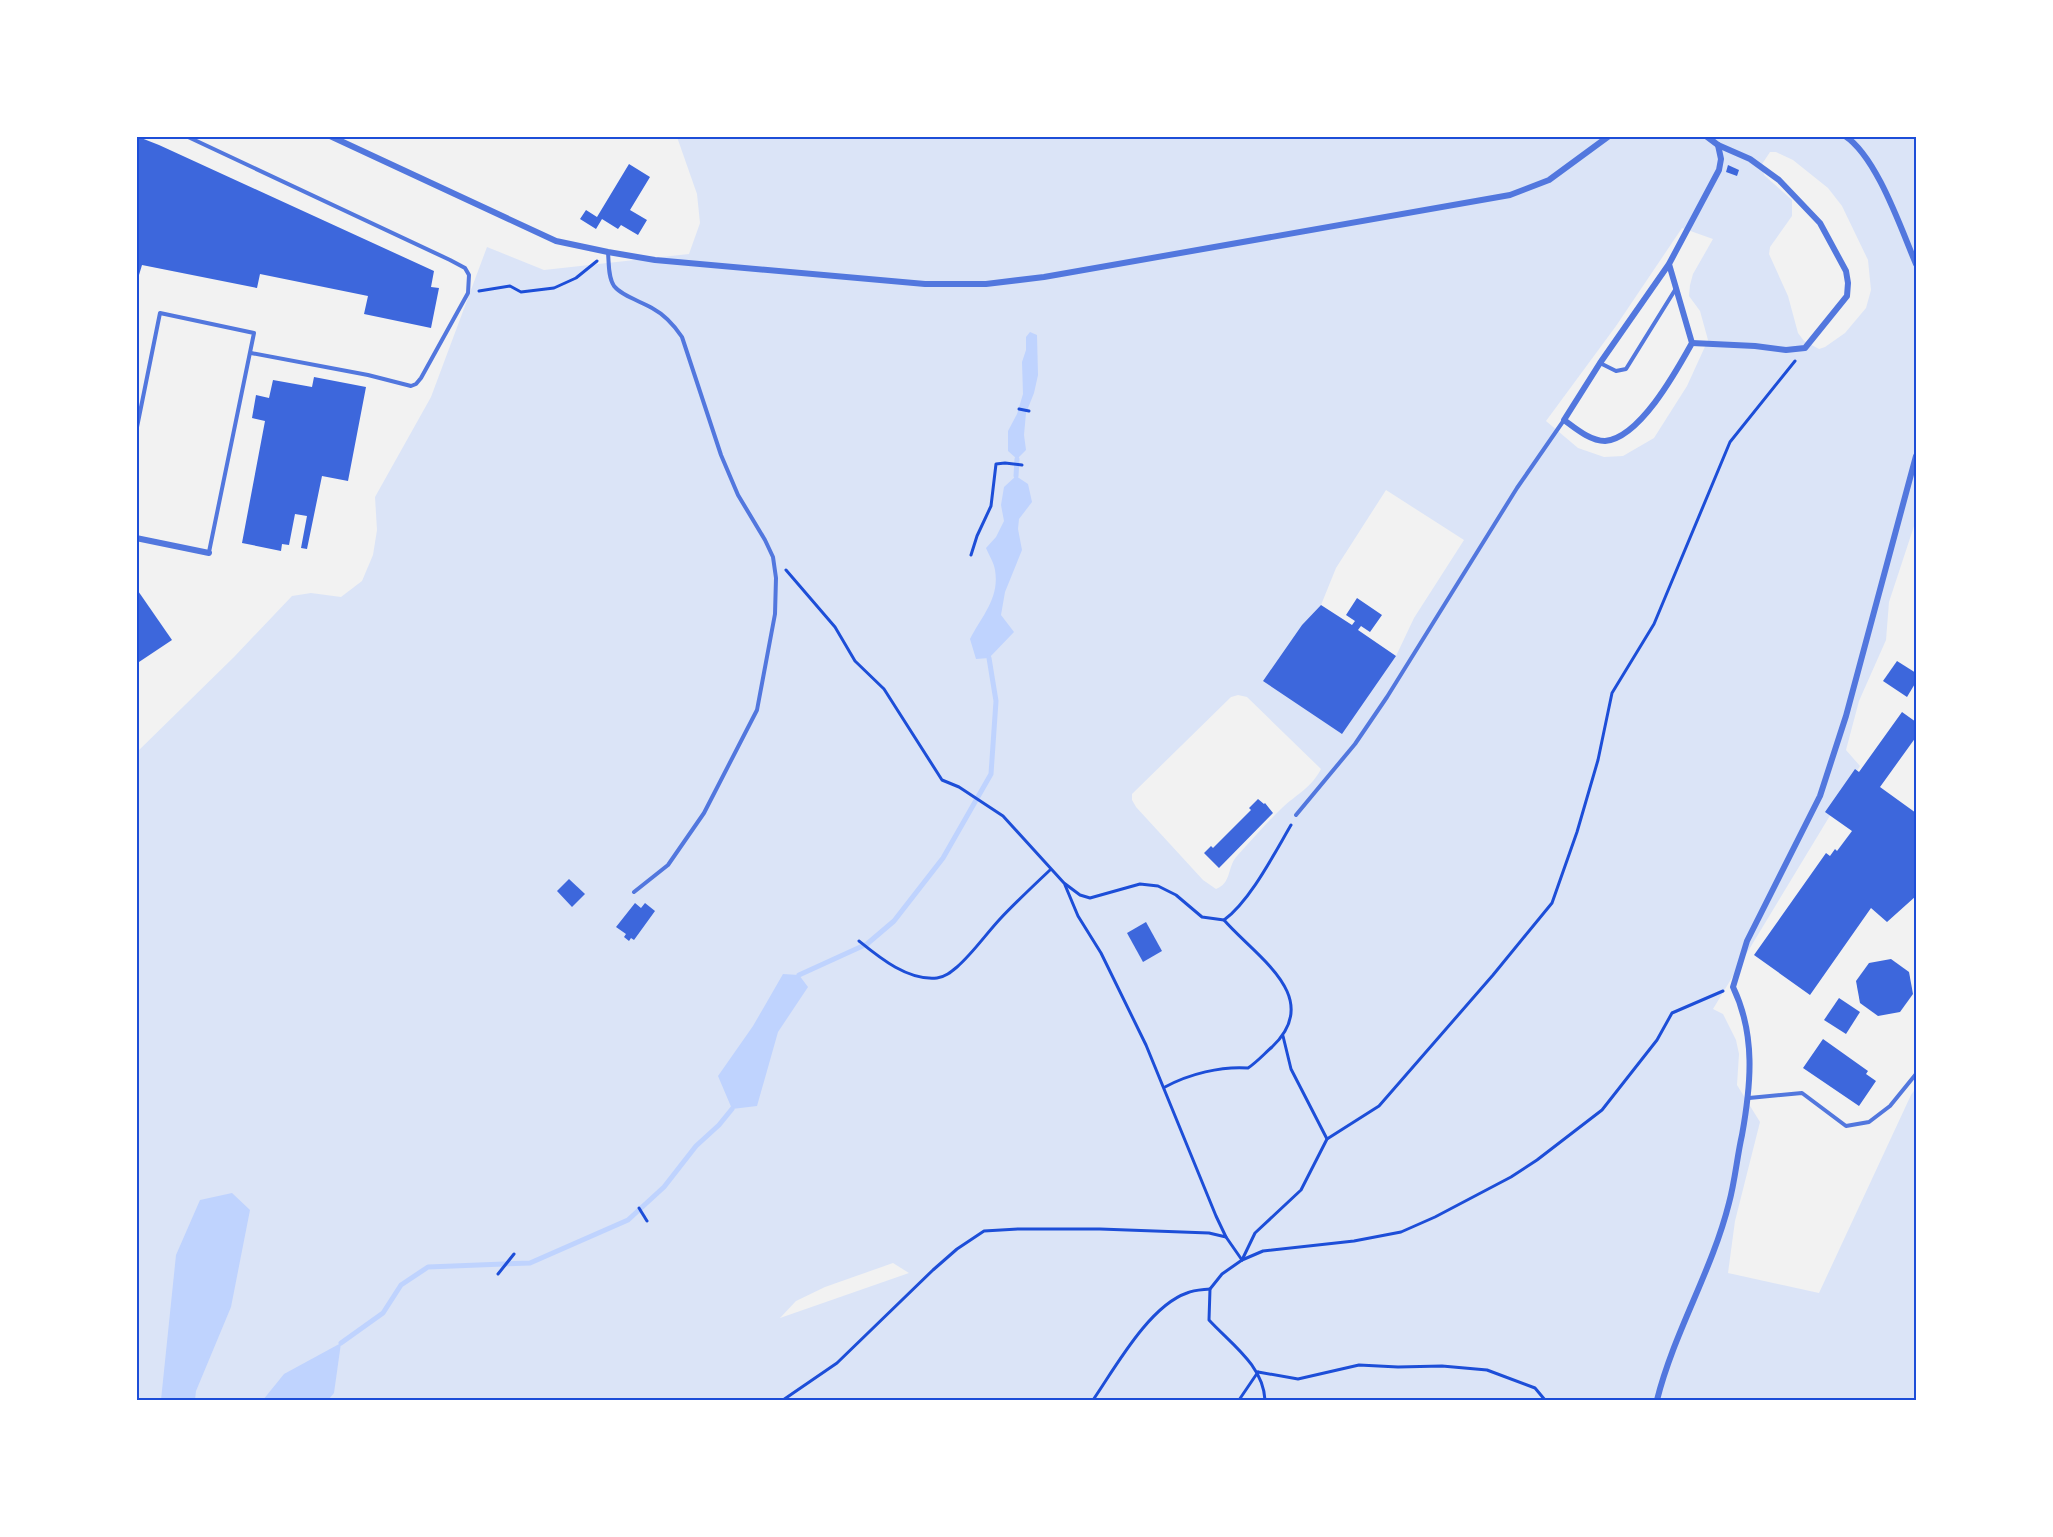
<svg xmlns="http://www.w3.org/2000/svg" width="2053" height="1537" font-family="'Archivo Narrow',sans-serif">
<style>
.green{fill:#dbe4f7;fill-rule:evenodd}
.water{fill:#bfd3fe}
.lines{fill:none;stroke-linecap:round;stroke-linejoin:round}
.stream{stroke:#bfd3fe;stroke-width:5}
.building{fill:#3d67dc}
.path{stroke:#1d4ed8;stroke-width:3}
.service{stroke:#5277de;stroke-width:4}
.minor{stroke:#5277de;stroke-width:6}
.neatline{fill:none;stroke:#1d4ed8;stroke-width:2}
</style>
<rect width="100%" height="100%" fill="#f2f2f2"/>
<!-- green -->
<path class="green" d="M677,137H1916V520L1889,602L1886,640L1859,701L1846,750L1860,766L1713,1009L1723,1014L1736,1040L1739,1054L1737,1085L1760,1122L1735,1221L1728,1273L1819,1293L1911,1095L1916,1088V1400H137V752L234,657L292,596L311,593L341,597L362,581L373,555L377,530L375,497L431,397L487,247L544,270L689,254L700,223L697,194ZM1770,152H1776L1793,160L1828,188L1842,206L1868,260L1871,290L1866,308L1845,333L1825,347L1819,349L1804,341L1798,333L1788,296L1769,254L1770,247L1792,216V200L1764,175L1762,164ZM1682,228L1713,239L1693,274L1690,285L1689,296L1700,311L1708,340L1687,386L1654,438L1623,456L1604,457L1578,448L1546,421L1616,326ZM1386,490L1464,540L1414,618L1396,656L1263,681L1302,625L1321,605L1336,568ZM1238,695L1247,697L1321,769C1311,788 1297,794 1282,808C1266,823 1252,840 1237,856C1227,867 1232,883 1216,889L1203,880L1136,807L1132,800V794L1231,697ZM893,1263L909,1273L780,1318L796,1301L825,1287Z"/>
<!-- water -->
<g class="water">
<path d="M1030,332L1037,335L1038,375L1034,393L1026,413L1024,435L1026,450L1017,459L1008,451V431L1017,414L1023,394L1022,362L1026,350V337Z"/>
<path d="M1016,476L1028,484L1032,502L1019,519L1018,529L1022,550L1005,592L1001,615L1014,632L989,658L976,659L970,639C981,617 1000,598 995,570C994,563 989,555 986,548L996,537L1004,521L1001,505L1004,487Z"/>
<path d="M783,974L799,975L808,987L778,1032L757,1106L732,1109L718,1076L753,1026Z"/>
<path d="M232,1193L250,1210L231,1307L196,1391L195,1400H161L176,1255L200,1200Z"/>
<path d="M341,1343L334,1393L328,1400H263L284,1374Z"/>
</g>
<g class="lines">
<!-- stream -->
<g class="stream">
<path d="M1016,476L1017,459"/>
<path d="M799,975L867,944L894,921L943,858L991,774L996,701L989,658"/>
<path d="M341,1343L383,1313L401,1285L428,1267L530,1263L628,1220L664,1187L696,1146L719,1125L732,1109"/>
</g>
</g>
<!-- building -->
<g class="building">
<path d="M136,136L159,145L434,271L431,287L439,288L431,328L364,314L368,296L260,274L257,288L142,265L136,285Z"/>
<path d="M629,164L650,177L630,210L647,220L638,235L621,225L618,229L602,219L596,229L580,219L586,210L597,217Z"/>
<path d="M1728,165L1739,170L1737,176L1726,172Z"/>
<path d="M314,377L366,387L348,481L322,476L307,549L301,548L307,516L295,514L289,545L282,544L281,551L242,543L265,421L252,418L256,395L269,398L273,380L312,387Z"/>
<path d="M136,588L172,640L136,664Z"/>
<path d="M1357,598L1382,615L1370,632L1361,626L1358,630L1396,656L1342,734L1263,681L1302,625L1321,605L1352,625L1355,621L1346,615Z"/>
<path d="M1897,661L1916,673V682L1907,697L1883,681Z"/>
<path d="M1902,712L1916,722V737L1880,787L1916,813V896L1887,922L1871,908L1810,995L1754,955L1826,853L1830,856L1835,849L1837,851L1852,831L1825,812L1855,769L1859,772Z"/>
<path d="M1258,799L1264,804L1265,803L1273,813L1219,868L1204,853L1211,846L1213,848L1251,810L1249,808Z"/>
<path d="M569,879L585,894L572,907L557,891Z"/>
<path d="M635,903L641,908L645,903L655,911L634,940L631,938L629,941L624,937L626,934L616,927Z"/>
<path d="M1146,922L1162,951L1143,962L1127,933Z"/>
<path d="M1891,959L1909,972L1913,994L1900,1012L1878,1016L1860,1003L1856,981L1869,963Z"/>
<path d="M1839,998L1860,1012L1846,1034L1824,1020Z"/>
<path d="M1823,1039L1868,1071L1866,1074L1876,1081L1859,1106L1803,1068Z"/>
</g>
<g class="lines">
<!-- path -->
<g class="path">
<path d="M479,291L510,286L521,292L554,288L576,278L597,261"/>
<path d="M1019,409L1029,411"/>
<path d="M971,555L977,536L991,506L996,464L1005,463L1022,465"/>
<path d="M786,570L835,627L855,661L884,689L942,780L959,787L1003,816L1064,883L1080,895L1090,898L1140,884L1158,886L1176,895L1202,917L1224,920C1250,901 1274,854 1291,825"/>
<path d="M1065,885L1078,916L1101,953L1146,1045L1216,1216L1226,1237L1242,1260"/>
<path d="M859,941C880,958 908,981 937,978C945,977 951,972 957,967C973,953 986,934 1000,919C1016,902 1033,886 1050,870"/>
<path d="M1283,1036L1291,1069L1327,1139"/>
<path d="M1165,1087C1189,1074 1221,1066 1248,1068C1257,1062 1264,1054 1272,1047C1325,997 1255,956 1224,920"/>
<path d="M639,1208L647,1221"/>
<path d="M1242,1260L1255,1233L1301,1190L1327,1139L1379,1106L1493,975L1552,903L1577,832L1598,760L1612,693L1654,624L1730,442L1795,361"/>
<path d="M498,1274L514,1254"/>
<path d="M1258,1372L1298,1379L1359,1365L1398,1367L1442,1366L1487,1370L1535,1388L1545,1400"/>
<path d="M783,1400L837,1363L933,1270L957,1249L984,1231L1018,1229H1100L1209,1233L1226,1237"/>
<path d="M1093,1400C1115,1368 1149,1306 1187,1293C1194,1290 1202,1290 1210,1289"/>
<path d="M1239,1400L1258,1372"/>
<path d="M1265,1400C1263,1365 1231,1344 1209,1320L1210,1289L1222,1274L1242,1260L1263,1251L1354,1241L1401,1232L1435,1217L1511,1177L1537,1160L1602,1110L1657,1040L1672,1013L1723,991"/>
</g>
<!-- service -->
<g class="service">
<path d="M186,136L450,260L465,268L469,275L468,293L421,378L416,384L411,386L368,375L251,353"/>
<path d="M608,253C609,263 608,277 614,286C622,296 640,301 652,308C665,315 674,325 682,337L721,455L738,495L765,540L773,557L776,578L775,614L757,710L704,813L668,865L634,892"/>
<path d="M1600,363L1616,371L1626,369L1675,290"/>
<path d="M136,432L160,313L254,333L209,552"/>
<path d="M1296,815L1355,744L1387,697L1517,488L1564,420"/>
<path d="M1749,1098L1802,1093L1846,1126L1869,1122L1890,1106L1916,1074"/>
</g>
<!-- minor -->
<g class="minor">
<path d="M330,136L556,241L608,252L655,260L925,284H986L1044,277L1510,195L1549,180L1609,136"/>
<path d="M1845,136C1877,157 1901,229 1916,264"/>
<path d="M1669,264L1692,343C1677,370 1640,438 1605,441C1590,441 1575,428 1564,420L1600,363L1669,264L1719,170L1721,159L1718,145"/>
<path d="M1692,343L1755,346L1786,350L1805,348L1847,296L1848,283L1846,271L1820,223L1779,180L1750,159L1718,145L1706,136"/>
<path d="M136,538L209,553"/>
<path d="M1657,1400C1674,1332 1712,1271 1729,1203C1735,1181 1737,1157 1742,1135C1751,1085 1756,1035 1733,987L1747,941L1820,796L1846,716L1916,456"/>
</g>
</g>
<!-- border -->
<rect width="2053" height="1537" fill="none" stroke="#ffffff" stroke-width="276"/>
<rect x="138" y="138" width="1777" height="1261" class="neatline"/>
</svg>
